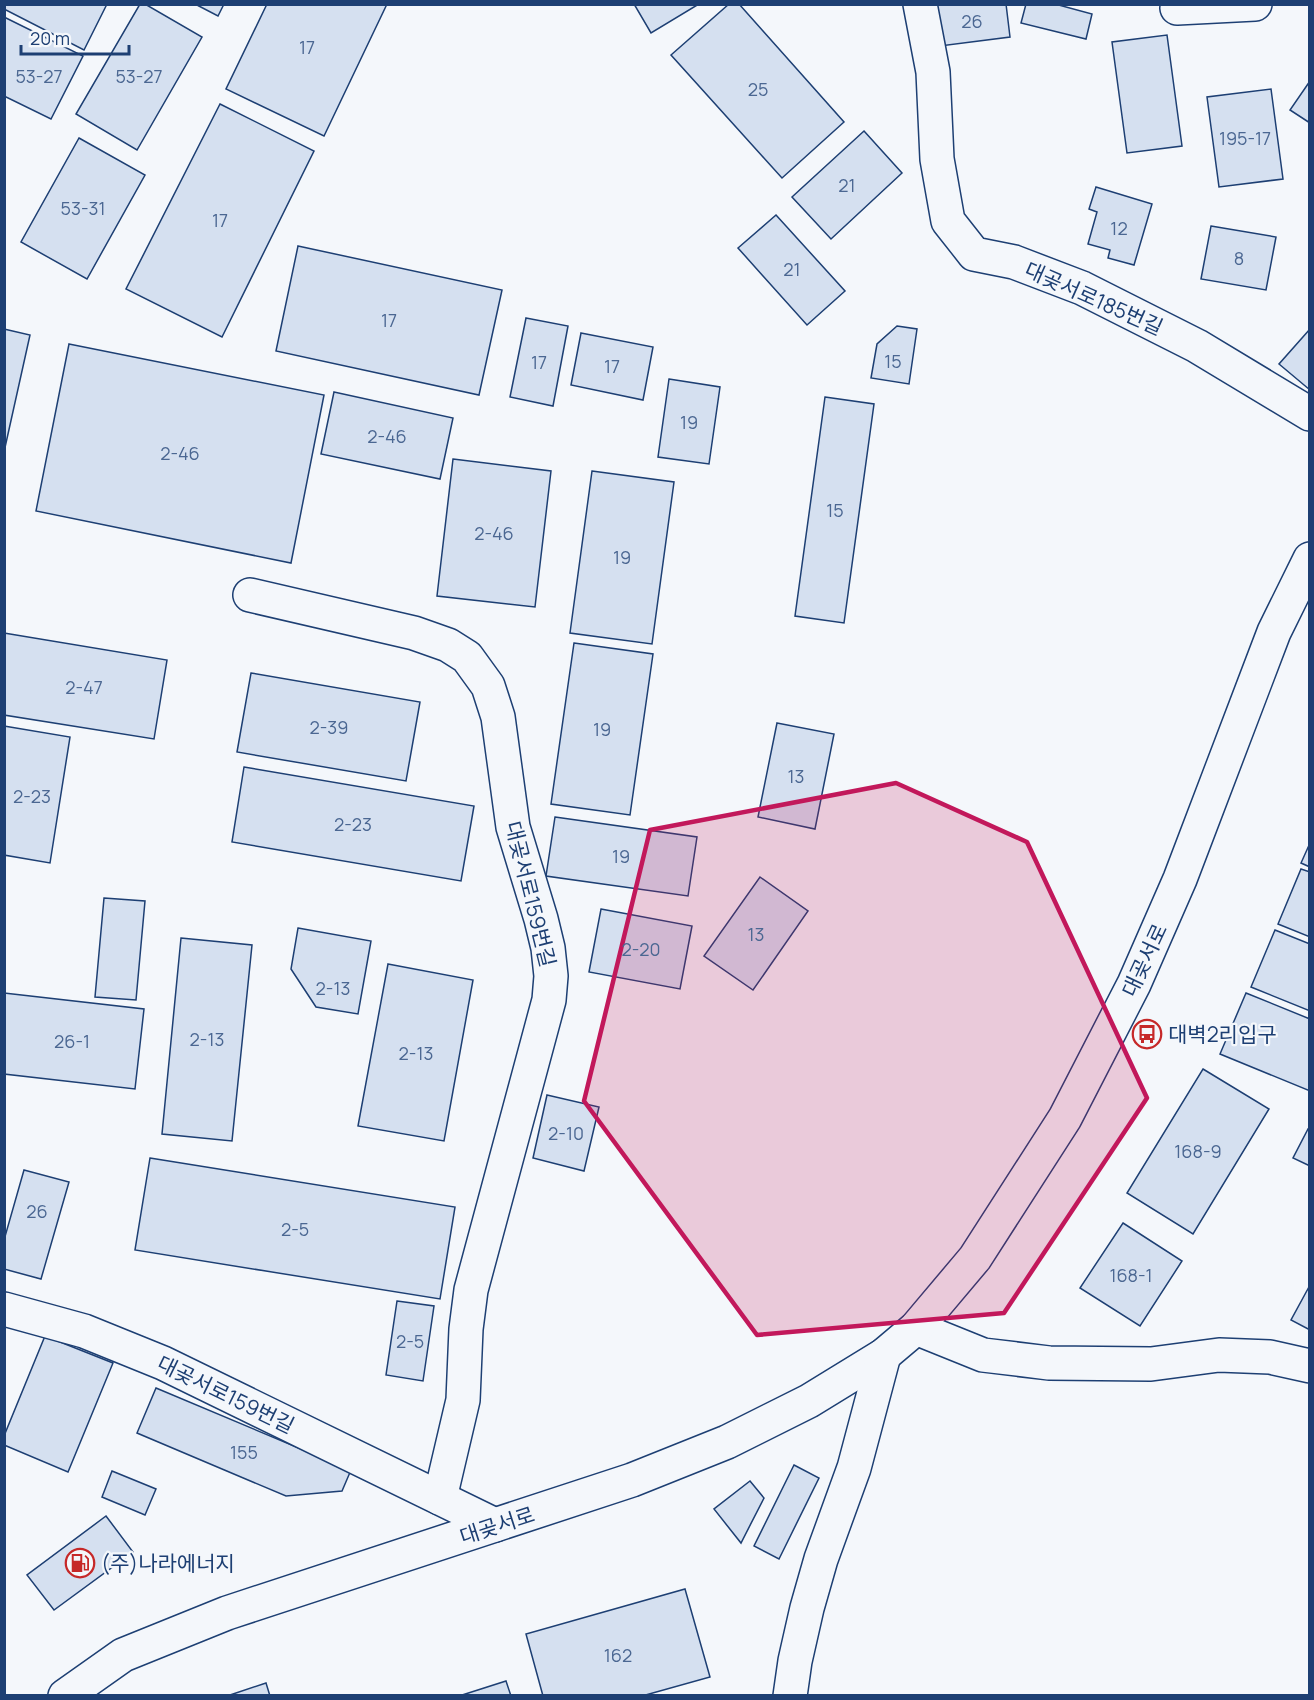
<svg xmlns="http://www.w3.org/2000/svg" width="1314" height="1700" font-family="Manrope,'Noto Sans KR',sans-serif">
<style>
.building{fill:#d5e0f0;stroke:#1d3f73;stroke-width:1.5}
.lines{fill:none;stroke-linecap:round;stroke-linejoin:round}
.minor-casing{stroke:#1d3f73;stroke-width:36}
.minor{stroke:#f4f7fb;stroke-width:33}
.marked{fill:#c2185b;fill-opacity:0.2;stroke:#c2185b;stroke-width:4.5;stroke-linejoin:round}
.labels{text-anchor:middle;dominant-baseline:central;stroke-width:4.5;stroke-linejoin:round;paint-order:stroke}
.number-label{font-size:18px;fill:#4b6792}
.street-label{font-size:21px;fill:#1d3f73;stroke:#f4f7fb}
.poi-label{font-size:21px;fill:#1d3f73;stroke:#f4f7fb;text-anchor:start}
</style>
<rect width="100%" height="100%" fill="#f4f7fb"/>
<!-- building -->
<g class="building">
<path d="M4,4H107L84,50L4,9Z"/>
<path d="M140,4H145L202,37L137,150L76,114Z"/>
<path d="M195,4H224L218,16Z"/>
<path d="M267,4H387L324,136L226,89Z"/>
<path d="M634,4H699L651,33Z"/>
<path d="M729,4H739L844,122L782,178L671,55Z"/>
<path d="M935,4H1006L1010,37L940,46Z"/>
<path d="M1026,4H1055L1092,14L1086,39L1021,23Z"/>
<path d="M4,17L83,56L51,119L4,96Z"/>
<path d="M1167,35L1182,146L1127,153L1112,42Z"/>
<path d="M1310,81V123L1290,110Z"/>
<path d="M1271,89L1283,179L1219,187L1207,97Z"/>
<path d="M220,104L314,151L222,337L126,289Z"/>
<path d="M864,131L902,173L831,239L792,197Z"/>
<path d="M79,138L145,175L87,279L21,242Z"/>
<path d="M1096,187L1152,204L1134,265L1108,258L1110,250L1088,244L1097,212L1089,209Z"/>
<path d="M776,215L845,291L807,325L738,248Z"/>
<path d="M1211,226L1276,237L1266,290L1201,279Z"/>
<path d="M298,246L502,290L479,395L276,351Z"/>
<path d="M526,318L568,326L553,406L510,397Z"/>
<path d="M897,326L917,329L909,384L871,378L877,344Z"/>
<path d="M4,329L30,335L4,452Z"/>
<path d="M1310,329V390L1279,364Z"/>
<path d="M581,333L653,347L643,400L571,385Z"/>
<path d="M69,344L324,395L291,563L36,511Z"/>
<path d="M669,379L720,387L709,464L658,457Z"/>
<path d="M334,392L453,418L440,479L321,454Z"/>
<path d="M825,397L874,404L844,623L795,616Z"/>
<path d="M453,459L551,471L535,607L437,596Z"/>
<path d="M592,471L674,482L652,644L570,633Z"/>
<path d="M4,633L167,660L154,739L4,715Z"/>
<path d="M574,643L653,654L630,815L551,804Z"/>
<path d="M251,673L420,702L406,781L237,752Z"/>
<path d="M777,723L834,734L815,829L758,817Z"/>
<path d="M4,726L70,737L50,863L4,855Z"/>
<path d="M244,767L474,806L461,881L232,842Z"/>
<path d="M555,817L697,837L688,896L546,876Z"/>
<path d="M1310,843V867L1301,863Z"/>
<path d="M1301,869L1310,872V937L1278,924Z"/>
<path d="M760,877L808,911L753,990L704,956Z"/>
<path d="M104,898L145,901L136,1000L95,997Z"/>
<path d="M601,909L692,926L680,989L589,972Z"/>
<path d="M298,928L371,941L358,1014L316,1007L291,969Z"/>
<path d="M1275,930L1310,944V1011L1251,987Z"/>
<path d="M181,938L252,945L232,1141L162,1134Z"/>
<path d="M388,964L473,980L444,1141L358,1126Z"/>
<path d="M4,993L144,1009L135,1089L4,1074Z"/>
<path d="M1246,993L1310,1019V1091L1220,1054Z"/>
<path d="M1203,1069L1269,1109L1193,1234L1127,1193Z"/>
<path d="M547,1095L599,1107L584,1171L533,1158Z"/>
<path d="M1308,1129L1310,1130V1166L1293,1158Z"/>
<path d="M150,1158L455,1207L440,1299L135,1250Z"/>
<path d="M24,1170L69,1182L41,1279L4,1269V1240Z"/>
<path d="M1123,1223L1182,1261L1140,1326L1080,1288Z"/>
<path d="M1310,1285V1330L1291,1320Z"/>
<path d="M397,1301L434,1306L423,1381L386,1375Z"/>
<path d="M45,1336L113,1363L68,1472L4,1445V1436Z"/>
<path d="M156,1388L351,1470L342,1491L286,1496L137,1433Z"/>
<path d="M794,1465L819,1478L779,1559L754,1546Z"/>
<path d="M112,1471L156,1489L145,1515L102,1497Z"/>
<path d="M750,1481L764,1498L741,1543L714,1509Z"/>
<path d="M106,1516L133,1552L54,1610L27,1575Z"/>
<path d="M685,1589L710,1677L642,1696H543L526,1634Z"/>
<path d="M506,1681L511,1696H459Z"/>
<path d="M266,1683L270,1696H227Z"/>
</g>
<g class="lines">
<!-- minor casing -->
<g class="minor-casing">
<g id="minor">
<path d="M920,4L933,72L937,159L948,221L974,254L1014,262L1082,288L1197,346L1310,414"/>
<path d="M1177,8L1255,4"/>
<path d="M250,595L414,633L448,645L467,657L488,686L498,717L513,827L541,919L548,948L551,976L549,1000L471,1290L466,1329L463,1400L440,1498"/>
<path d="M4,1309L84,1331L163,1363L495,1525"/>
<path d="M916,1328L983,1355L1049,1363L1151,1364L1219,1355L1270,1357L1310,1366"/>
<path d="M65,1696L123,1655L227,1613L632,1480L727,1442L809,1401L884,1355L916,1328L975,1258L1065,1118L1134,984L1180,879L1274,632L1310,559"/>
<path d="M790,1696L795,1661L807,1608L821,1559L854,1468L884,1355"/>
</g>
</g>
<!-- minor -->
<use href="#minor" class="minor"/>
</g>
<!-- marked area -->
<path class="marked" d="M896,783L1027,842L1147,1098L1004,1313L757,1335L584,1101L650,830Z"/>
<!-- icons -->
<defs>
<g id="bus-ring" transform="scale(1.5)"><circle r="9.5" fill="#f4f7fb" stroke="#c62828" stroke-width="1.5"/><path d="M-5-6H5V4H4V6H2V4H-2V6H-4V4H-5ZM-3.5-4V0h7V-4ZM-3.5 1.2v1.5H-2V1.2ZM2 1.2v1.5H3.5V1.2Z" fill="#c62828"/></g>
<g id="fuel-ring" transform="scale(1.5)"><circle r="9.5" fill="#f4f7fb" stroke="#c62828" stroke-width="1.5"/><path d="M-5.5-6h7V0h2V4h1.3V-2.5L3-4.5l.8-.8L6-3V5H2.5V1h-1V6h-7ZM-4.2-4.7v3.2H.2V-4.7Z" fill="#c62828"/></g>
</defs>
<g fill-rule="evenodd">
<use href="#bus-ring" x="1147" y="1034"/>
<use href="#fuel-ring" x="80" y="1563"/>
</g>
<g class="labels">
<!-- number labels -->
<g class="number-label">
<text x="972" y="21">26</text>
<text x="307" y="47">17</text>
<text x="39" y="76">53-27</text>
<text x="139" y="76">53-27</text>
<text x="758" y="89">25</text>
<text x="1245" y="138">195-17</text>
<text x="847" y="185">21</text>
<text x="83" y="208">53-31</text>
<text x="220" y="220">17</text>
<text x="1119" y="228">12</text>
<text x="1239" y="258">8</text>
<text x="792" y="269">21</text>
<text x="389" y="320">17</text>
<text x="893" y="361">15</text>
<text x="539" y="362">17</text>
<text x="612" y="366">17</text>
<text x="689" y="422">19</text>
<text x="387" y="436">2-46</text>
<text x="180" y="453">2-46</text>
<text x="835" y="510">15</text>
<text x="494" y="533">2-46</text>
<text x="622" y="557">19</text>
<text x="84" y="687">2-47</text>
<text x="329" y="727">2-39</text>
<text x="602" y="729">19</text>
<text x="796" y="776">13</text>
<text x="32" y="796">2-23</text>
<text x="353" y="824">2-23</text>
<text x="621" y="856">19</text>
<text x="756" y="934">13</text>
<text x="641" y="949">2-20</text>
<text x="333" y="988">2-13</text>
<text x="207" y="1039">2-13</text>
<text x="72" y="1041">26-1</text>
<text x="416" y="1053">2-13</text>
<text x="566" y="1133">2-10</text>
<text x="1198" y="1151">168-9</text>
<text x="37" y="1211">26</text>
<text x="295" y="1229">2-5</text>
<text x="1131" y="1275">168-1</text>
<text x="410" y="1341">2-5</text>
<text x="244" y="1452">155</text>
<text x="618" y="1655">162</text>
</g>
<!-- street labels -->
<g class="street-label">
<text transform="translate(1094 298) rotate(24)">대곶서로185번길</text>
<text transform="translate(531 894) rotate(76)">대곶서로159번길</text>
<text transform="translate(1144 960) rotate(-65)">대곶서로</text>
<text transform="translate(226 1394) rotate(26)">대곶서로159번길</text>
<text transform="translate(497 1525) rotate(-18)">대곶서로</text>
</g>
<!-- poi labels -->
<g class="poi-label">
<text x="1168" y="1034">대벽2리입구</text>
<text x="101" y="1563">(주)나라에너지</text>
</g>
</g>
<!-- border -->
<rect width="1314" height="1700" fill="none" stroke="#1d3f73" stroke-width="12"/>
<!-- scale -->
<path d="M21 45v9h108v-9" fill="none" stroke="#1d3f73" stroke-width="3"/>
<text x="30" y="45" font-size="18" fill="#1d3f73" stroke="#f4f7fb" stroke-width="4.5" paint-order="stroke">20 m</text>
</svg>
